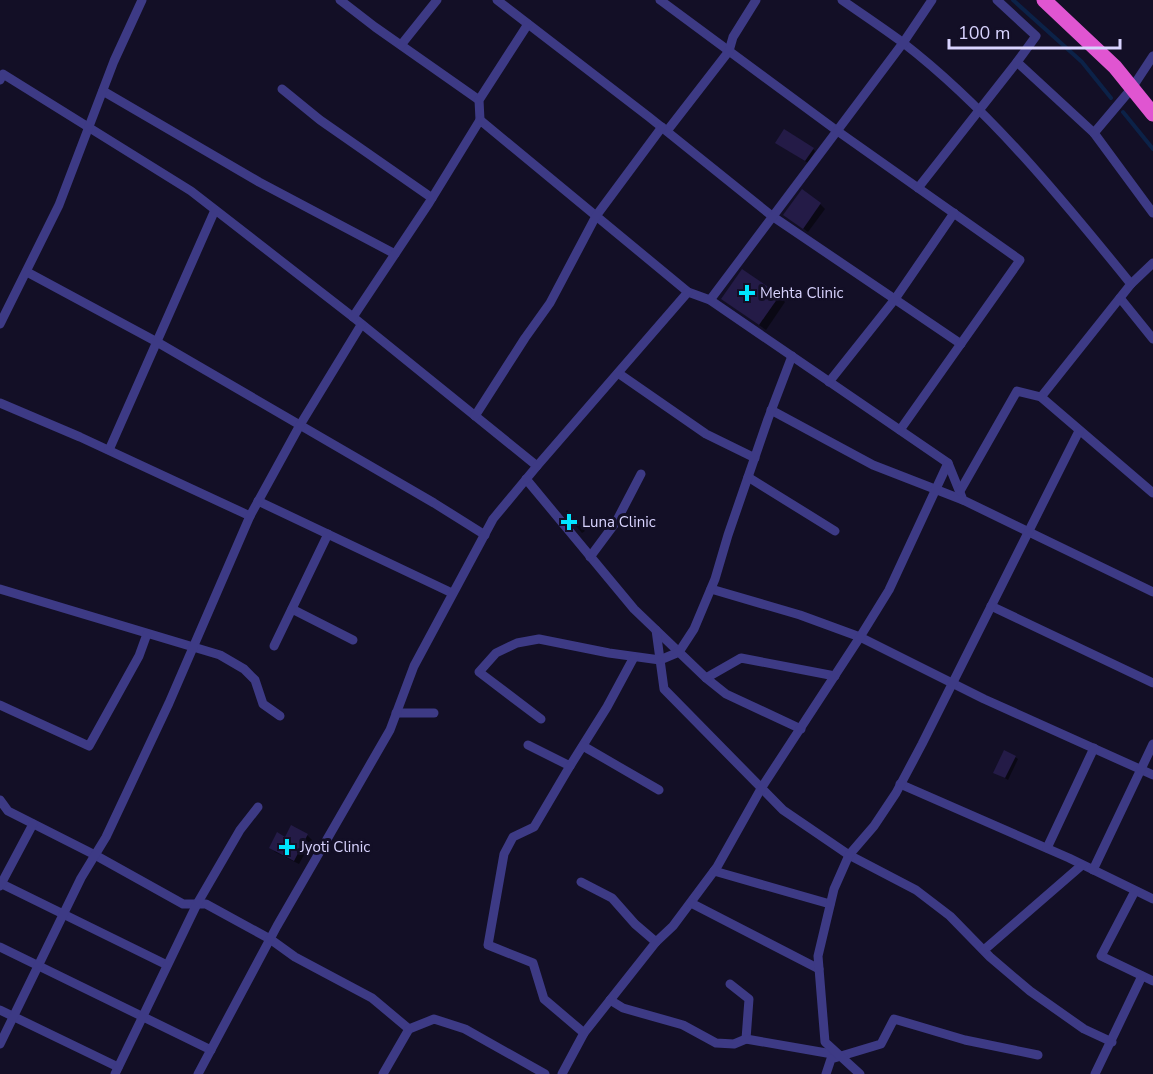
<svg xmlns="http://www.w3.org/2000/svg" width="1153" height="1074" font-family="'Nunito Sans',sans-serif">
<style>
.shadow{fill:#0007}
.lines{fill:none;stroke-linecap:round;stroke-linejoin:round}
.stream{stroke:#0c2248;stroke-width:4}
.building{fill:#241b47}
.minor{stroke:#3d3a85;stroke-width:9}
.trunk{stroke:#e055d1;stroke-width:15}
.poi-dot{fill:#00e5ff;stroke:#130f26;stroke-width:2}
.labels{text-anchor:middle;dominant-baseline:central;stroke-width:6;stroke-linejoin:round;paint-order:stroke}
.poi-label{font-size:15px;fill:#d9d4ff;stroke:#130f26;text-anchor:start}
</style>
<rect width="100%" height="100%" fill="#130f26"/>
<!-- shadow -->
<g class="shadow">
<path d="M780,145L813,149L815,151L808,163Z"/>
<path d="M820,204L825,209L808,232L785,215Z"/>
<path d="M779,296L785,302L766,330L722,299Z"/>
<path d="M567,510L585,531L582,533L565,513Z"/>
<path d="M1015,757L1018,759L1008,780L995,772Z"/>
<path d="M307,835L312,840L299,864L275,852L271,847L286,839Z"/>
</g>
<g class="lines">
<!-- stream -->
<g class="stream">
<path d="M1013,0L1082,62L1111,98"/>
<path d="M1123,112L1153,149"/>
</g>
</g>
<!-- building -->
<g class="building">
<path d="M784,129L814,148L805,161L775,143Z"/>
<path d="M802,189L821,203L803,229L783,215Z"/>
<path d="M742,269L780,295L759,325L721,299Z"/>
<path d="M1004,750L1016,756L1005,778L993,773Z"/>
<path d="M291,825L308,834L294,861L269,848L277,832L285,837Z"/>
</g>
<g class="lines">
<!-- minor -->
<g class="minor">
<path d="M340,0L375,27L479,100"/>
<path d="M497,0L649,117L772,216L961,344"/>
<path d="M660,0L836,130L1020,260L900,430"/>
<path d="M842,0C862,14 883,28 902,42C989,109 1062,199 1131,284"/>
<path d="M401,45L437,0"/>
<path d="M1017,62L1094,133L1153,213"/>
<path d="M0,80L3,74L191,191L353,317L537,466"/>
<path d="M282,89L320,120L432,198"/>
<path d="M103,91L259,182L395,254"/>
<path d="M480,120L479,100L528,24"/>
<path d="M667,131L729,51L733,37L756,0"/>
<path d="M1094,133L1132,88L1153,56"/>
<path d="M918,188L1017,62L1036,36L997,0"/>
<path d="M27,272L157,342L434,503L485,535"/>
<path d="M1120,298L1153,339"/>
<path d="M710,300L903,43L932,0"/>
<path d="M353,317L429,203L480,120L688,292L710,300L948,463L963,500L1153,592"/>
<path d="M0,324L59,205L114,61L142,0"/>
<path d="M618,373L706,434L755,458"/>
<path d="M829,382L895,299L954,213"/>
<path d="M1041,397L1131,284L1153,263"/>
<path d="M0,403L80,437L250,516"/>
<path d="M771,410L873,465L963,500"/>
<path d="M475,416L525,338L550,303L596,216L662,127"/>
<path d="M109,450L215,210"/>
<path d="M748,477L835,531"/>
<path d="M526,479L634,609L706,678L726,694L801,729"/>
<path d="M960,491L1017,391L1041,397L1153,493"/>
<path d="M258,501L452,593"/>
<path d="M590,557L616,522L641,474"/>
<path d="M0,589L220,655L244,669L255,680L263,704L280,716"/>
<path d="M711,589L800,615L860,637L984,699L1153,775"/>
<path d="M991,606L1153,683"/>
<path d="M292,609L353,640"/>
<path d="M656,630L664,689L783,810L849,855L916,890L950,916L990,957L1030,991L1084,1029L1112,1042"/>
<path d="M274,646L328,534"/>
<path d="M706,678L741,658L835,676"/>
<path d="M0,705L89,746L139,656L147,634"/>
<path d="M396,713H434"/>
<path d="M541,719L479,672L496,653L517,643L539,639L609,653L660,660L679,652L694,629L715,579L728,535L768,419L792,356"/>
<path d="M528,745L570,766L607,707L634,657"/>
<path d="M583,746L659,790"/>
<path d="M570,766L534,827L513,837L504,854L488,945L533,963L544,999L584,1033"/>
<path d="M900,784L1069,858L1153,899"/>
<path d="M0,800L8,811L95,855L183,904H206L270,939L295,957L372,998L409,1029"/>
<path d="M1047,848L1094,748"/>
<path d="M1093,870L1153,744"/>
<path d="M714,871L830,904"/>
<path d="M581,882L612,898L635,924L656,942L673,926L717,867L762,787L860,637L889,590L948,463"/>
<path d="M0,883L167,965"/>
<path d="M0,886L33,824"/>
<path d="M1135,891L1101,956L1153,981"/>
<path d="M691,903L819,969"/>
<path d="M0,947L211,1050"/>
<path d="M984,950L1082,865"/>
<path d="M730,984L749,999L746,1039L838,1055"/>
<path d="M610,1000L623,1008L683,1025L716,1043L734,1044L746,1039"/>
<path d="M0,1010L118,1067"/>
<path d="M0,1044L81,878L106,837L169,703L250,516L300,425L361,325"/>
<path d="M115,1074L197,904L240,830L258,807"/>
<path d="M198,1074L277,926L390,730L414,666L493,519L537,466L688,292"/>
<path d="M383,1074L409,1029L434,1019L465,1029L545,1074"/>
<path d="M562,1074L584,1033L656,942"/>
<path d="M826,1074L831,1059L881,1044L894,1019L965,1040L1038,1055"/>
<path d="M860,1074L825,1042L818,956L834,889L849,855L874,826L896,793L922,744L1079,431"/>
<path d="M1095,1074L1142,976"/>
</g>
<!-- trunk -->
<path class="trunk" d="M1044,0L1115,67L1153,114"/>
</g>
<!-- markers -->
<g class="poi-dot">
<path d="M744 284h6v6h6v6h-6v6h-6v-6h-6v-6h6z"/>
<path d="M566 513h6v6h6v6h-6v6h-6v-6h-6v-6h6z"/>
<path d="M284 838h6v6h6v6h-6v6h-6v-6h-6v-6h6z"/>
</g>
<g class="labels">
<!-- poi labels -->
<g class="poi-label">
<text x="760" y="293">Mehta Clinic</text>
<text x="582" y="522">Luna Clinic</text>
<text x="300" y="847">Jyoti Clinic</text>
</g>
</g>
<!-- scale -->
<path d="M949 39v9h171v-9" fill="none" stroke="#d9d4ff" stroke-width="3"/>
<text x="958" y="39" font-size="18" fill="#d9d4ff" stroke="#130f26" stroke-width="4.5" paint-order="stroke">100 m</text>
</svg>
